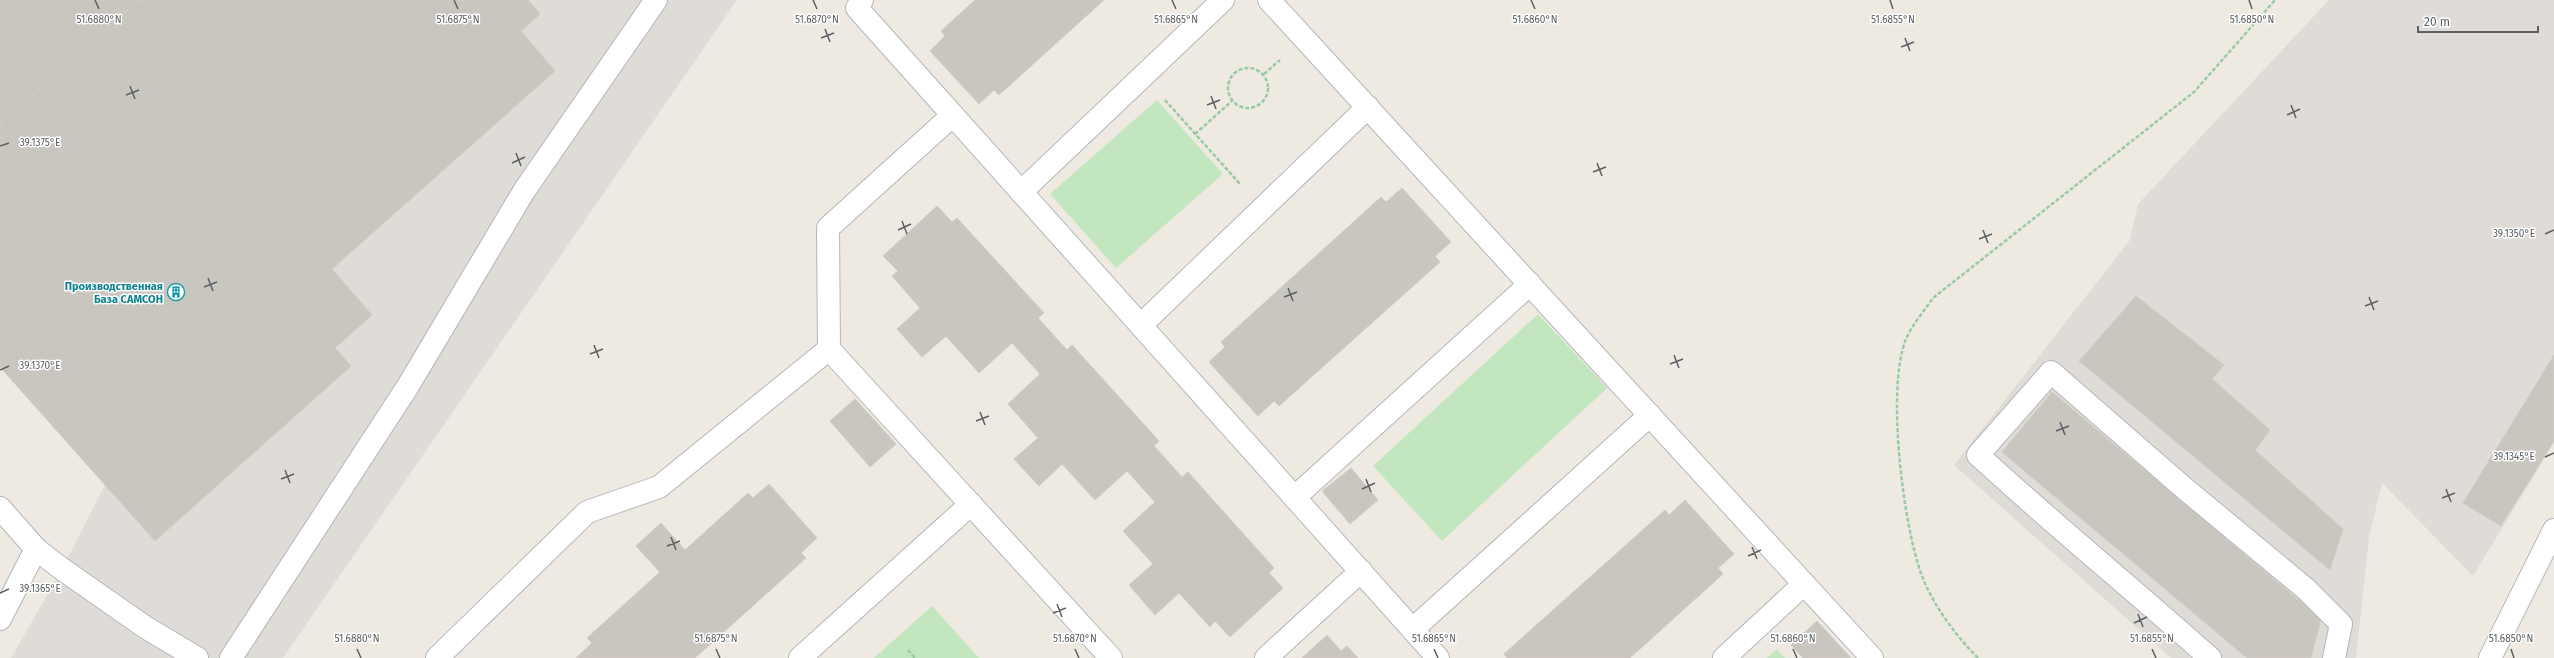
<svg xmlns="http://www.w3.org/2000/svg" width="2554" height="658" font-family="'Fira Sans',sans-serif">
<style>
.industrial{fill:#dfdcd7}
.green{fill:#c2e7be}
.building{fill:#c9c5bf;stroke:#d3cbc0}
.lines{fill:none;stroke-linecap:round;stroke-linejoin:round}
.minor-casing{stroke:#b3b6ba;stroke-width:24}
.path{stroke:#98caa1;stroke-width:2.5;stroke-dasharray:4 2;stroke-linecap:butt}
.minor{stroke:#fff;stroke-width:22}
.ticks{fill:none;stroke:#5b6064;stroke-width:1.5}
.labels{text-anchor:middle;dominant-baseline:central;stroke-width:3;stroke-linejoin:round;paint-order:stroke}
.culture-label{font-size:11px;font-weight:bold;fill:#0d838f;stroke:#fff;text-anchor:end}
.ticks-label{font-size:10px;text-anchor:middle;fill:#5b6064;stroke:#fff;stroke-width:3;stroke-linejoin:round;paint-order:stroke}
</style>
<rect width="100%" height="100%" fill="#eeeae2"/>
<!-- industrial -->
<g class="industrial">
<path d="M0,0H737L283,658H11L62,569L105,485L0,367Z"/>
<path d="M2329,0H2554V443L2473,576L2382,483L2369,537L2356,658H2171L1954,465L2130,240L2138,204Z"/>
</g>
<!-- green -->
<g class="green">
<path d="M1157,100L1223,174L1116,268L1050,194Z"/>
<path d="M1538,314L1607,388L1442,541L1373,466Z"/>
<path d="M932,606L979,658H874Z"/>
<path d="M1777,649L1785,658H1767Z"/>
</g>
<!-- building -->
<g class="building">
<path d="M0,0H139L0,124Z"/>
<path d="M139,0H528L540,14L521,31L555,71L332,269L372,315L335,348L351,366L155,541L0,367V124Z"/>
<path d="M975,0H1104L999,95L994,90L979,104L930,51L945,36L941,31Z"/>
<path d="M1402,188L1451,242L1435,256L1440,262L1279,406L1274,401L1258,416L1209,362L1225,347L1221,342L1381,197L1386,202Z"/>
<path d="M937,206L952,222L957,218L1044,313L1038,318L1067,350L1072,345L1159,441L1154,446L1182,477L1188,472L1274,568L1269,573L1283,588L1230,637L1215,621L1210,627L1179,593L1155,615L1129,585L1153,564L1123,531L1155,502L1127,471L1095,500L1062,464L1039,486L1014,459L1038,438L1008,404L1040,374L1012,343L979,373L946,336L922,357L897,329L920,308L892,276L898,271L883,256Z"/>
<path d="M2136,296L2224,365L2212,379L2270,430L2255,450L2343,529L2330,570L2079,361Z"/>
<path d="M2554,355V441L2501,526L2463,503Z"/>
<path d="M2052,392L2321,619L2311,658H2247L2002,452Z"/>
<path d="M855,399L896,444L870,467L830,421Z"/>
<path d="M1351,468L1378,500L1350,524L1322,491Z"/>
<path d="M769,484L817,538L801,553L806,558L695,658H576L592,643L587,638L660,572L636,546L649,534L661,523L685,550L748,493L753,498Z"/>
<path d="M1685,500L1734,554L1718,568L1723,574L1630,658H1507L1504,654L1665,510L1669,515Z"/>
<path d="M1817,621L1851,658H1803L1791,645Z"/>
<path d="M1327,635L1341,651L1347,646L1358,658H1302Z"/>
</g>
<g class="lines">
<!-- minor casing -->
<g class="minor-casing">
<g id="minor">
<path d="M862,0L857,8L1438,658"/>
<path d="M1269,0L1872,658"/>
<path d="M1021,192L1223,0"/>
<path d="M1141,325L1368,107"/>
<path d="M829,349L1111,658"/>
<path d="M1295,497L1530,284"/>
<path d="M0,508L36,549L62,569L145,627L197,658"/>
<path d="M0,619L36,549"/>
<path d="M1413,629L1650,415"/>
<path d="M231,658L408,386L524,191L656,0"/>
<path d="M437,658L587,512L659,487L829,349L828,228L953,115"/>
<path d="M800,658L971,504"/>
<path d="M1266,658L1361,571"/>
<path d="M1724,658L1804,584"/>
<path d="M2210,658C2134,590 2054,525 1978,455L2051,372L2184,488L2306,589L2341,624L2334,658"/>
<path d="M2490,658L2554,530"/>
</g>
</g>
<!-- path -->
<g class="path">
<circle cx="1248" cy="88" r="20"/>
<path d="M1264,74L1280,60"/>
<path d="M1165,100L1240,184"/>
<path d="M1195,134L1232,101"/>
<path d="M908,650L915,658"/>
<path d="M1978,658C1956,636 1933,605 1922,576C1903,526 1886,387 1906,339C1912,325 1924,311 1933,298L2194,92L2275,0"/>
</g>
<!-- minor -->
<use href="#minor" class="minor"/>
</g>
<!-- ticks -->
<path class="ticks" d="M95,0L99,9M454,0L458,9M813,0L817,9M1172,0L1176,9M1531,0L1535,9M1890,0L1893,9M2249,0L2252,9M825,29L830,42M821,38L834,33M1905,38L1910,51M1901,47L1914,42M130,86L135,99M126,95L139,90M1211,96L1216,109M1207,105L1220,100M2291,105L2296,118M2287,115L2300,109M0,146L9,143M516,153L521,166M512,163L525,157M1597,163L1602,176M1593,172L1606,167M902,221L907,234M898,230L911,224M1983,230L1988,243M2545,234L2554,230M1979,239L1992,234M208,278L213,291M204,287L217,282M1288,288L1293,301M1284,297L1297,292M2369,297L2374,310M2365,306L2378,301M594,345L599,358M590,354L603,349M1674,355L1679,368M1670,364L1683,359M0,370L9,366M980,412L985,425M976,421L989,416M2060,422L2065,435M2056,431L2069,426M2545,457L2554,453M285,470L290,483M281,479L294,474M1366,479L1371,492M1362,489L1375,483M2446,489L2451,502M2442,498L2455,493M671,537L676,550M667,546L680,541M1752,547L1757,559M1748,556L1761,550M0,593L9,589M1057,604L1062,617M1053,613L1066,608M2138,614L2143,627M2134,623L2147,617M357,649L361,658M716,649L720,658M1075,649L1079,658M1434,649L1438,658M1793,649L1797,658M2152,649L2156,658M2511,649L2514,658"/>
<!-- icons -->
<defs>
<g id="building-ring" transform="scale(0.9)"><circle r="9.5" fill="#fff" stroke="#0f9aa8" stroke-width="1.5"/><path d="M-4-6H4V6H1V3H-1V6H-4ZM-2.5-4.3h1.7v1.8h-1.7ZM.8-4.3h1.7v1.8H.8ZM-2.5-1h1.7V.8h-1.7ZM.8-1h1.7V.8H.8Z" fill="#0f9aa8"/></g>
</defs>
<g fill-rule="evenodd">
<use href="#building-ring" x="176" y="292"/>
</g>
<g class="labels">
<!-- culture labels -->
<g class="culture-label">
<text x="163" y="286">Производственная<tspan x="163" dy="13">База САМСОН</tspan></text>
</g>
</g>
<g class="ticks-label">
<text x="99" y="23">51.6880°N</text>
<text x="458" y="23">51.6875°N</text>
<text x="817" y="23">51.6870°N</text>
<text x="1176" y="23">51.6865°N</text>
<text x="1535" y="23">51.6860°N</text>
<text x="1893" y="23">51.6855°N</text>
<text x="2252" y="23">51.6850°N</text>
<text x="40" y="146">39.1375°E</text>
<text x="2514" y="237">39.1350°E</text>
<text x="40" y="369">39.1370°E</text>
<text x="2514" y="460">39.1345°E</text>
<text x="40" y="592">39.1365°E</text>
<text x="357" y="642">51.6880°N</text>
<text x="716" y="642">51.6875°N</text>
<text x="1075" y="642">51.6870°N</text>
<text x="1434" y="642">51.6865°N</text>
<text x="1793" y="642">51.6860°N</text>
<text x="2152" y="642">51.6855°N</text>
<text x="2511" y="642">51.6850°N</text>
</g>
<!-- scale -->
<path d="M2418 26v6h120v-6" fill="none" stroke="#5b6064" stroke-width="2"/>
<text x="2424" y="26" font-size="12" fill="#5b6064" stroke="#ffffff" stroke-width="3" paint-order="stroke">20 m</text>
</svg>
